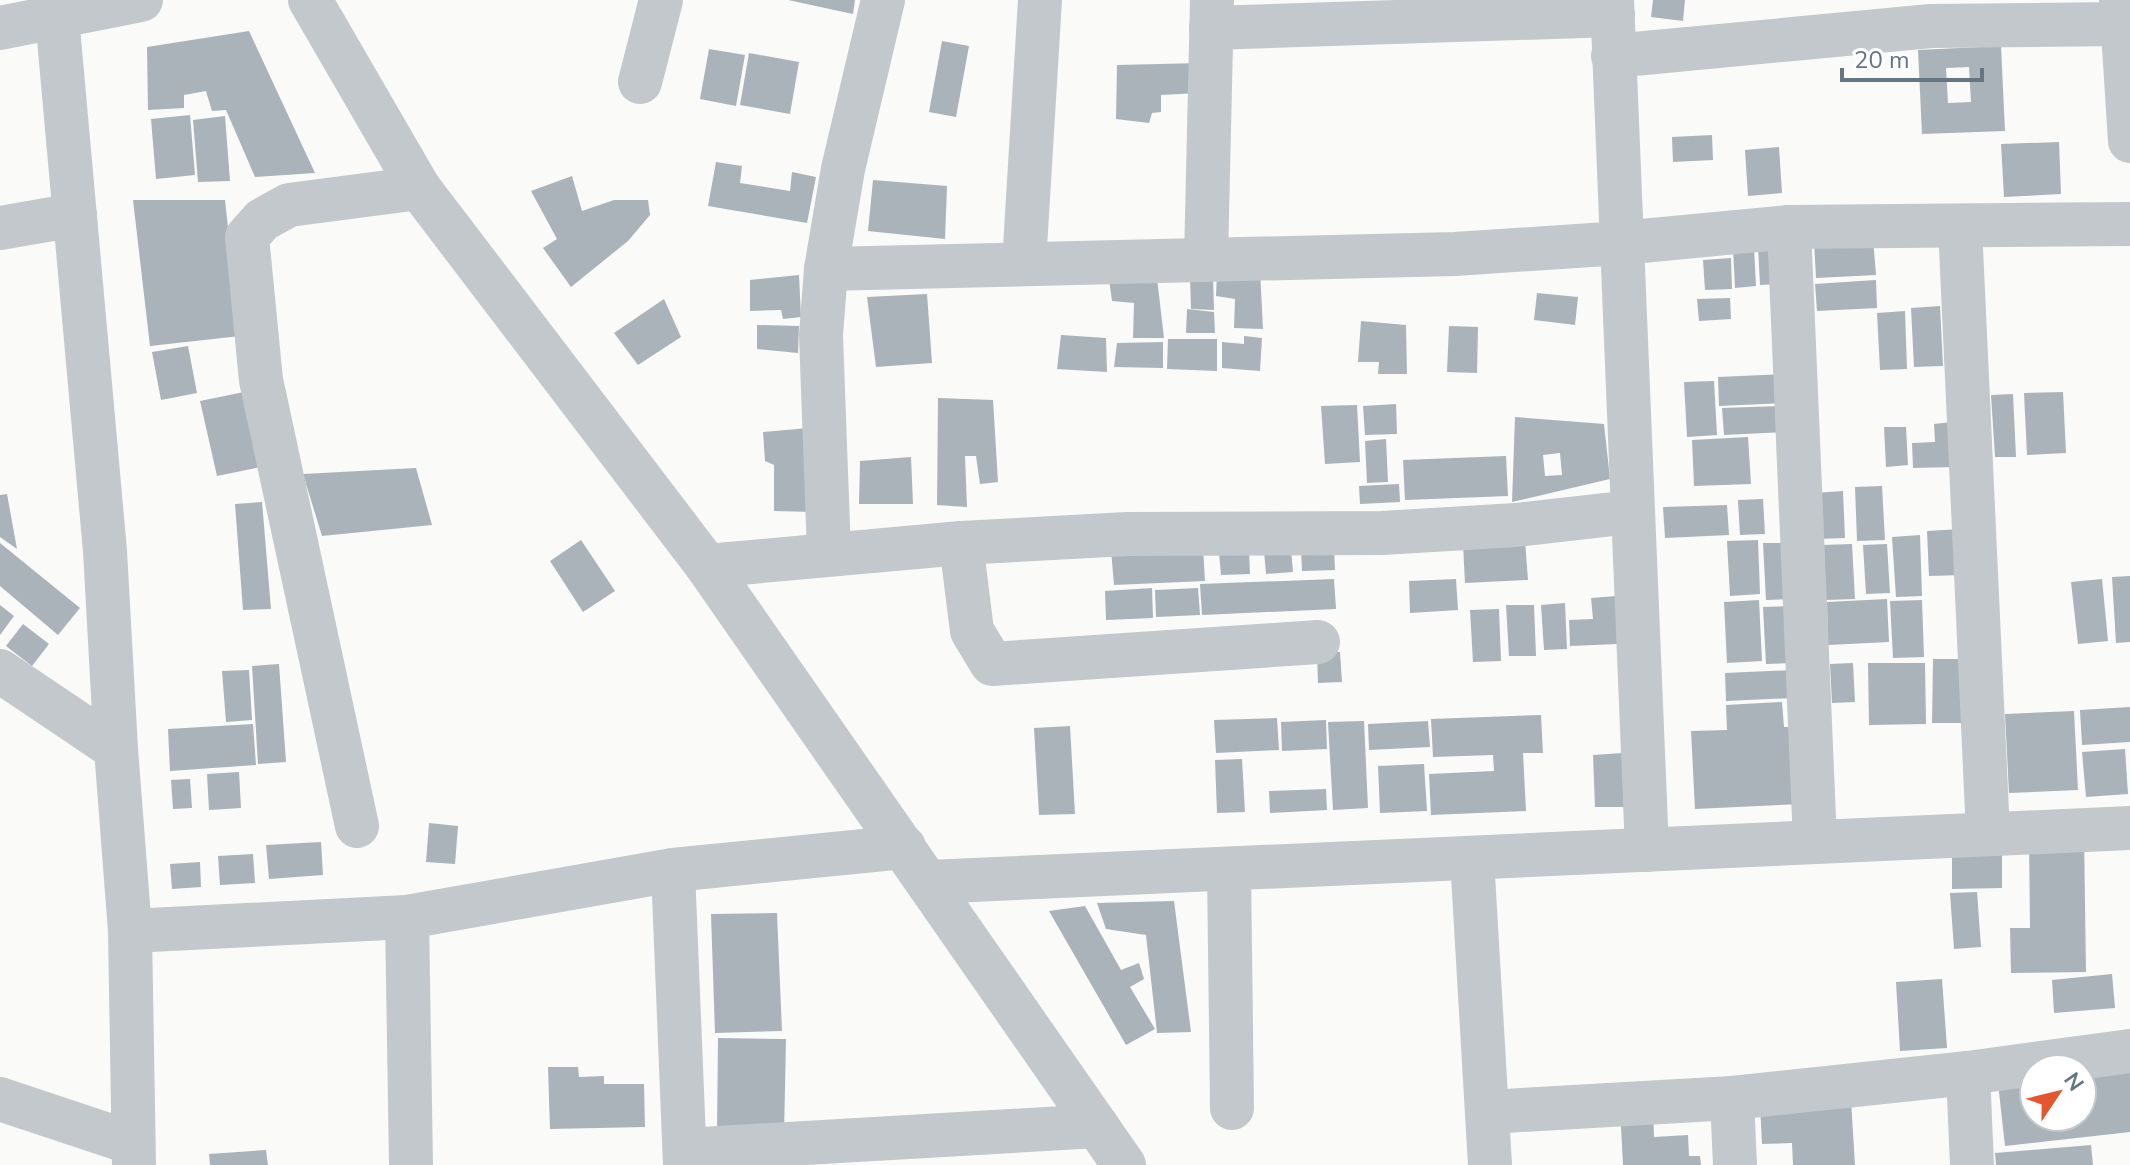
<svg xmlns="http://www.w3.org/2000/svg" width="2130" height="1165" font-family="'Nunito Sans',sans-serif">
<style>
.building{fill:#aab3b9;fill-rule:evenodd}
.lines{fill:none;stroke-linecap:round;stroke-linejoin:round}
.minor{stroke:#c3c8cc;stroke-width:44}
</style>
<rect width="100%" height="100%" fill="#fafaf8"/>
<!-- building -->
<g class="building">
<path d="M788,0H855L853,14Z"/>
<path d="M1653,0H1685L1683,21L1651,17Z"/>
<path d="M249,31L315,173L255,177L226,110L212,111L206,91L184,95V108L148,110L147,47Z"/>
<path d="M942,41L969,46L956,117L929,112Z"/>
<path d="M2001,46L2005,131L1922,134L1918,50ZM1969,67L1971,102L1948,103L1946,68Z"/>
<path d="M709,49L745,55L736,106L700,99Z"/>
<path d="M749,53L799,62L790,114L740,105Z"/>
<path d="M1201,63L1199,93L1161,95V112L1152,113L1149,123L1116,119L1117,65Z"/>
<path d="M190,115L195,175L156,179L151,119Z"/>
<path d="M225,116L230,181L198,182L193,120Z"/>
<path d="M1712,135L1713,160L1673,162L1672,137Z"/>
<path d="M2059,142L2061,194L2004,197L2001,144Z"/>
<path d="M1779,147L1782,193L1748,196L1745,150Z"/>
<path d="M716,162L742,166L740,183L790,191L792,172L816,177L807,223L708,206Z"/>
<path d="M572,176L582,211L614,200H648L650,215L628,241L571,287L543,248L557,239L531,191Z"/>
<path d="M873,180L947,186L945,239L868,231Z"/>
<path d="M133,200H225L240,336L150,346Z"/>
<path d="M1873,238L1876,275L1816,278L1814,241Z"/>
<path d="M1776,245L1778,284L1760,285L1758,246Z"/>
<path d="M1754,247L1756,286L1735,288L1733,248Z"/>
<path d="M1731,258L1732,289L1705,290L1703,260Z"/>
<path d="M1260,270L1263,329L1234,328L1235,299L1216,296L1217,272Z"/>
<path d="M1213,274L1214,310L1191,309L1190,276Z"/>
<path d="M799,275L801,317L783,319L781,310L750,311V280Z"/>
<path d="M1157,278L1164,338H1133L1134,303L1112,301L1109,279Z"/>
<path d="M1876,280L1877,308L1817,311L1815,284Z"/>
<path d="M1537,293L1578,297L1575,325L1534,320Z"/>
<path d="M927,294L932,363L876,367L867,297Z"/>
<path d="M1730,298L1731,319L1699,321L1697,299Z"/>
<path d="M664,299L681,337L638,365L614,333Z"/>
<path d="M1940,306L1943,366L1914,367L1911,308Z"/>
<path d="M1187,309L1214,312L1215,333H1186Z"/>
<path d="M1905,311L1907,369L1880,370L1877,313Z"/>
<path d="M1361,321L1406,325L1407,374H1378L1379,362H1358Z"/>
<path d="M757,325L799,326L798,353L757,349Z"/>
<path d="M1449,326L1478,327L1477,373L1447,372Z"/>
<path d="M1061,335L1106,338L1107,372L1057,369Z"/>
<path d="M1244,336L1262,338L1260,371L1222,368V342L1244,344Z"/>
<path d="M1168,339H1217V371L1167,369Z"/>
<path d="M1163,342V368L1114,367L1117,343Z"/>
<path d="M188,346L197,393L161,400L152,352Z"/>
<path d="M1783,374L1785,403L1719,406L1718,377Z"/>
<path d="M1714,381L1717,435L1687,437L1684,382Z"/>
<path d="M249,391L265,466L217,476L200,401Z"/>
<path d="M2063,392L2066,453L2027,455L2024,393Z"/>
<path d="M2013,394L2016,457H1995L1991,395Z"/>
<path d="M938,398L993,400L998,482L980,484L976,456H965L967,507L937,505Z"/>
<path d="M1396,404L1397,434L1365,435L1363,406Z"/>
<path d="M1357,405L1360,462L1325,464L1321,406Z"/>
<path d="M1782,406L1784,432L1724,435L1722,408Z"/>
<path d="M1515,417L1604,424L1610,479L1512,502ZM1560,453L1562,475L1545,476L1543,455Z"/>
<path d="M1952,422L1955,467L1913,468L1912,443L1935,442L1934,424Z"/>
<path d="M1884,427H1906L1908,465L1886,467Z"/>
<path d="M809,428L813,512L774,511V465L765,461L763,432Z"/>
<path d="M1748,437L1751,484L1694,486L1692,440Z"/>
<path d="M1386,439L1388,482L1367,483L1365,441Z"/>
<path d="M1506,456L1508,496L1405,500L1403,460Z"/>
<path d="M911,457L913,504H859L860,461Z"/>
<path d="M416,468L432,525L322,536L303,474Z"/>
<path d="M1399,484L1400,502L1360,504L1359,486Z"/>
<path d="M1882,486L1885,540L1857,541L1855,487Z"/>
<path d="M1843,491L1845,538L1817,539L1814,493Z"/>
<path d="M7,494L17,549L0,537V495Z"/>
<path d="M1763,499L1765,534L1740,535L1738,500Z"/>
<path d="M262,502L271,609L243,610L235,504Z"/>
<path d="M1727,505L1729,535L1665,538L1663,507Z"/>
<path d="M1961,529L1963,575L1929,576L1927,531Z"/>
<path d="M1920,535L1922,596L1896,597L1892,537Z"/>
<path d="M581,540L615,591L583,612L550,561Z"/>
<path d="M1758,540L1760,594L1730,596L1727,541Z"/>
<path d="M1525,541L1528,580L1465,583L1463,544Z"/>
<path d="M0,543L80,608L58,635L0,586Z"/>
<path d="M1763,543H1792L1794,599L1766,600Z"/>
<path d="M1852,544L1855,599L1826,600L1822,545Z"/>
<path d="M1887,544L1890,593L1866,594L1863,545Z"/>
<path d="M1203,547L1205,581L1114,585L1111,550Z"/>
<path d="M1334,548L1335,570L1302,571L1301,549Z"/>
<path d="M1291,550L1293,572L1266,574L1264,551Z"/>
<path d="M1249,551L1250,574L1221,575L1219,553Z"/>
<path d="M2130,576V642L2116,643L2112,577Z"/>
<path d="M1334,579L1336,609L1202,615L1200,584Z"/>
<path d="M1456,579L1458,610L1410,613L1409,581Z"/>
<path d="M2102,579L2108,641L2078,644L2071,582Z"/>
<path d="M1152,588L1153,618L1106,620L1105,591Z"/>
<path d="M1198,588L1200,615L1156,617L1155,590Z"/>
<path d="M1616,596L1618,644L1570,646L1569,620L1593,619L1591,598Z"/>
<path d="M1887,599L1889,642L1828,645L1827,602Z"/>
<path d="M1759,600L1762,661L1727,663L1724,602Z"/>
<path d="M1922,600L1924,657L1893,658L1890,601Z"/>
<path d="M1565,603L1567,649L1544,650L1541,605Z"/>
<path d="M0,605L14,616L0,635Z"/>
<path d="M1506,605H1534L1536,656H1509Z"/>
<path d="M1792,606L1795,663L1766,664L1763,607Z"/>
<path d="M1499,609L1501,661L1473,662L1470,610Z"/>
<path d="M23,624L49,644L32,666L6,646Z"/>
<path d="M1317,652H1340L1342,682L1318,683Z"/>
<path d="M1933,659H1965V723H1932Z"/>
<path d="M1853,663L1855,702L1832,703L1830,664Z"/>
<path d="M1868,663H1925L1926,724L1869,725Z"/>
<path d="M279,664L286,762L258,764L252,666Z"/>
<path d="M249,670L252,720L226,722L222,671Z"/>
<path d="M1793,670L1794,698L1726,701L1725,673Z"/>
<path d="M1782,702L1784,727H1798L1802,804L1695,809L1691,731L1727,730L1726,705Z"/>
<path d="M2130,707V742L2082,745L2080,710Z"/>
<path d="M2074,711L2078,790L2009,793L2005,714Z"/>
<path d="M1541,715L1543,753H1523L1526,811L1431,815L1429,774L1494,771L1493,755L1433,757L1431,719Z"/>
<path d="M1277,718L1279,750L1216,753L1214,720Z"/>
<path d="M1326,720L1327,749L1282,751L1281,722Z"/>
<path d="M1364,721L1368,808L1333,810L1328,722Z"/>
<path d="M1428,721L1430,747L1369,750L1368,724Z"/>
<path d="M253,724L256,765L170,771L168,729Z"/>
<path d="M1070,726L1075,814L1039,815L1034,728Z"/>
<path d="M2125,749L2128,794L2086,797L2082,752Z"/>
<path d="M1623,753L1625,807H1595L1593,755Z"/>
<path d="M1242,759L1245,812L1217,813L1215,760Z"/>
<path d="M1424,764L1427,811L1380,813L1378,766Z"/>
<path d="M239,772L241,808L209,810L207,774Z"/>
<path d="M190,779L192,808L173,809L171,780Z"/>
<path d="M1326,789L1327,810L1270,813L1269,791Z"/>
<path d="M429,823L458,826L455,864L426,862Z"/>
<path d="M2084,834L2086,972L2011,973L2010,928H2030L2029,835Z"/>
<path d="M1952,838L2002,839V888L1952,889Z"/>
<path d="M321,842L323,875L269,879L266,845Z"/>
<path d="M253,854L255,883L220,885L218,856Z"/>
<path d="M200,862L201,887L172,889L170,864Z"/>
<path d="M1977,892L1981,947L1954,949L1950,893Z"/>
<path d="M1174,901L1191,1032L1157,1033L1146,935L1106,929L1097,903Z"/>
<path d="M1085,906L1121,970L1139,963L1144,979L1130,987L1155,1029L1126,1045L1049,911Z"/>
<path d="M777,913L782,1031L715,1033L711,914Z"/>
<path d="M2112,974L2115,1008L2054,1013L2052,980Z"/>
<path d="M1942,979L1947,1048L1900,1051L1896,982Z"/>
<path d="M718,1038L786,1039L784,1135L717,1134Z"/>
<path d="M548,1067H578L579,1077L604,1076V1084H644L645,1127L550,1129Z"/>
<path d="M2130,1068V1132L2005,1146L1998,1083L2034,1079V1117H2082V1112L2090,1111L2085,1073Z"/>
<path d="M1851,1100L1855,1165H1793L1792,1143L1762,1144L1760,1104Z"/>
<path d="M1653,1106L1654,1137L1688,1135L1689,1156H1700L1701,1165H1623L1620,1108Z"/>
<path d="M2091,1145L2093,1165H1996L1995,1153Z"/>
<path d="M266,1150L268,1165H210L209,1154Z"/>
</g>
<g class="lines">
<!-- minor -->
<g class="minor">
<path d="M310,0L419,188L707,566L1124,1165"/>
<path d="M1612,0L1647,850"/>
<path d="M2121,0L2130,141"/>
<path d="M57,17L105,551L116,749L130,931L134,1165"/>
<path d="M0,28L141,0"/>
<path d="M1211,28L1613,15"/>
<path d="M1613,56L1931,26L2122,24"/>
<path d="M640,82L661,0"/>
<path d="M1960,226L1988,834"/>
<path d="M1789,227L1815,842"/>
<path d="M0,228L75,215"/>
<path d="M1206,260L1212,0"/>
<path d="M1024,264L1040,0"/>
<path d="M826,269L1455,254L1621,243L1789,227L2130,224"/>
<path d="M961,543L972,631L992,664L1318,642"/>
<path d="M829,553L821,335L826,269L843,169L883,0"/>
<path d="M707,566L961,543L1127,534L1382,533L1516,525L1631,512"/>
<path d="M0,671L116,749"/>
<path d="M357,826L261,380L247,237L262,220L289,205L419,188"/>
<path d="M1472,858L1490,1165"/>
<path d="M1229,869L1232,1108"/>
<path d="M673,870L685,1165"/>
<path d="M929,882L2130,828"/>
<path d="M407,917L411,1165"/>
<path d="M130,931L407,917L673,870L904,847"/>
<path d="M1968,1073L1972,1165"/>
<path d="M1732,1098L1735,1165"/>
<path d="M0,1099L132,1143"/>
<path d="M1487,1112L1732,1098L1968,1073L2130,1051"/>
<path d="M685,1150L1097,1126"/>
</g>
</g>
<!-- north arrow -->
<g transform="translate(2058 1093) rotate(55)"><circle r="38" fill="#ffffff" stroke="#c1c8cd" stroke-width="2"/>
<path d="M0-6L14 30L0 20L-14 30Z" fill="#e4572e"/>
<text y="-12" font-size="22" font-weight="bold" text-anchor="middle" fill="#657683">N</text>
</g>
<!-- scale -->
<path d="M1842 68v12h140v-12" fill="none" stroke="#657683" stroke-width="4"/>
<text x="1854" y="68" font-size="24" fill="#657683" stroke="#ffffff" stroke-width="6" paint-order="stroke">20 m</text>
</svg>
